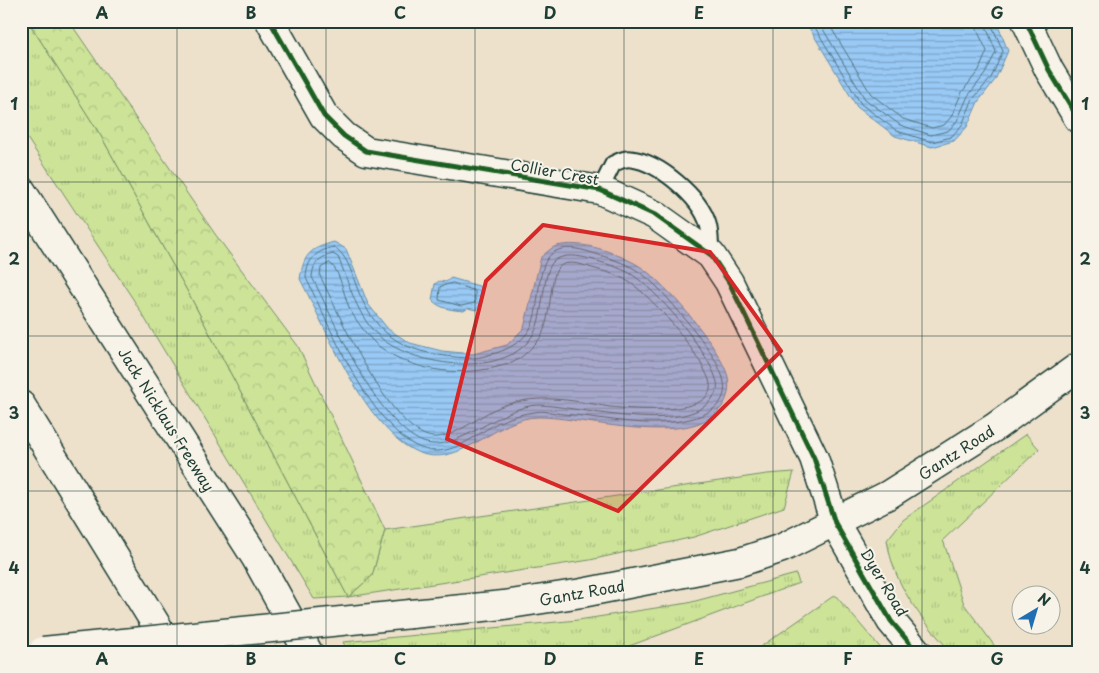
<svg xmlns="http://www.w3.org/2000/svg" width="1099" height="673" font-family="'Playpen Sans',sans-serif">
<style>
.grass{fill:url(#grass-tufts);stroke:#769066}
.forest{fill:url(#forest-crowns);stroke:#769066}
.water{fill:url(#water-rules);stroke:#6891a8}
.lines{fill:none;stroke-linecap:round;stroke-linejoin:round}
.shore{stroke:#507581;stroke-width:1}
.service-casing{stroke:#1f3d34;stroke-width:19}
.minor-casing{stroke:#1f3d34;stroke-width:31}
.tertiary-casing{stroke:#1f3d34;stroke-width:31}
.secondary-casing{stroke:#1f3d34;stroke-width:31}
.motorway-casing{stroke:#1f3d34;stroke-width:31}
.service{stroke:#f7f3e8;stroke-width:15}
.minor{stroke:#f7f3e8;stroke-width:28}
.tertiary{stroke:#f7f3e8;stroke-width:28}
.secondary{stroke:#f7f3e8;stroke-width:28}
.motorway{stroke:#f7f3e8;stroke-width:28}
.secondary-bridge-casing{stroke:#1f3d34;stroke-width:31;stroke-linecap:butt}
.secondary-bridge{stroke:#f7f3e8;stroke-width:28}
.cycleway-casing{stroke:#f7f3e8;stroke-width:8}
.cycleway{stroke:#1b5e20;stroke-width:5}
.marked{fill:#d62828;fill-opacity:0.2;stroke:#d62828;stroke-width:4;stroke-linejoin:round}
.grid{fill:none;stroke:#1f3d34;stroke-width:1;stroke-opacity:0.55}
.labels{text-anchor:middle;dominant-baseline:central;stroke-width:4;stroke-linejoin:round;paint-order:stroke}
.street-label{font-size:15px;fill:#1f3d34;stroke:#f7f3e8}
.neatline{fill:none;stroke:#1f3d34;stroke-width:2}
.grid-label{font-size:16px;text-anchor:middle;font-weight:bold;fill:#1f3d34}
</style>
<defs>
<pattern id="grass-tufts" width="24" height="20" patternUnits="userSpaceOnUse" patternTransform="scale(1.25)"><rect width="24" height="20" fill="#cce398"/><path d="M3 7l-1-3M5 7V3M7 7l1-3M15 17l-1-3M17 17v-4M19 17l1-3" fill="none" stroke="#afc484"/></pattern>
<pattern id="forest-crowns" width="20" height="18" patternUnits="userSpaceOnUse" patternTransform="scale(1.25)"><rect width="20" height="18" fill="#cce398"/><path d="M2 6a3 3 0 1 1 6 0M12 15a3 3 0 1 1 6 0" fill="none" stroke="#afc484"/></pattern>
<pattern id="water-rules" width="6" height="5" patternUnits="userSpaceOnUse" patternTransform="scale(1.25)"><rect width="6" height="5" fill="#99c9f5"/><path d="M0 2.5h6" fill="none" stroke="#7ca4c7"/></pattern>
</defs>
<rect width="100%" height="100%" fill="#ede1cc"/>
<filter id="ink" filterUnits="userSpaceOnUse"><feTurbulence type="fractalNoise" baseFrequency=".02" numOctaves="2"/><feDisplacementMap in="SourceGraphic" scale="10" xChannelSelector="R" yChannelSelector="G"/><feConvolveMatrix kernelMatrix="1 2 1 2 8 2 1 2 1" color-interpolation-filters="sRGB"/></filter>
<g filter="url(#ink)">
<!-- grass -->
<g class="grass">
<path d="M21,21H28L101,136L189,294L348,597L372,576L385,530L767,474L794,472L784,507L694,537L590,560L348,597L314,599L133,299L21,129Z"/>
<path d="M1026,434L1039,449L943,540L964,604L999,652H951C921,618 894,587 887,540L903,520Z"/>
<path d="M796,574L799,583L613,652H348L343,642L578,620L688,603Z"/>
<path d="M835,595L884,652H753Z"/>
</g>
<!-- forest -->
<path class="forest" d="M28,21H69L215,234L298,346L385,530L372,576L348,597L189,294L101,136Z"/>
<!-- water -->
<g class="water">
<path d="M805,21H993L999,28L1008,51L995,80L978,102L967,127L954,141L932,147L895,136L857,107Z"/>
<path d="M334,242L346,249L368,304L388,329L410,343L442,351L473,354L507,345L524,328L541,257C546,253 552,247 557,246C582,240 614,252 636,264C662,278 721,348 728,377C730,387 728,399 721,408C688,449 585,417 539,417C497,416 460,471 417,452C365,429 326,328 300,279C304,253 310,249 334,242Z"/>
<path d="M451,278L479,286L482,289L480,305L476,310L468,308L464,311C453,310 440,309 432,300L435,284L439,281L446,282Z"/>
</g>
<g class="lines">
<!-- shore -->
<g class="shore">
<path d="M811,21L861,104L897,131L932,142L951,137L962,125L973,99L991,78L1003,51L990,21"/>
<path d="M818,21L865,99L900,125L931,135L948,131L957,121L968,96L985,74L996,52L984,21"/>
<path d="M827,21L871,94L903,119L932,128L944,125L951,117L962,92L979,70L987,51L977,30L976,21"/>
<path d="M334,247C347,255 351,271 356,285C376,341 411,355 468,358C478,359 487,355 496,353C508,349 520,343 528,332C548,303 524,234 586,251C602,256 618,260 633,268C654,280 670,301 685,319C699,336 714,354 722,375C738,419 673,424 646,423C618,422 591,416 563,414C554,413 543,410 535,412C524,413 512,417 502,421C481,430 461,451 436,451C379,451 328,322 306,278C307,260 315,251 334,247Z"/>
<path d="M333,254L338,257C350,285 357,318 381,338C415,367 509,380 534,333C544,316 542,271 554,261C564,253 579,256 590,259C604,263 619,267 631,274C656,289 708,351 716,379C718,384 718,389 715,394C693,439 579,406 539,405C501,405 456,455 423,442C376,423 335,322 312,277C313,263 319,257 333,254Z"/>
<path d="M330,263C343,274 343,300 353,315C359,324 368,337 376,344C409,371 458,377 497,367C504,365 512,364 517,360C524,356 531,348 537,342C553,325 548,277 559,267C566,260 581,264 589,267C602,271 617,274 629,282C653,297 699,352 709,380C722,418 628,409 610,407C571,400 533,392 495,409C476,418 460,434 438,437C393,442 338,311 320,276L321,268Z"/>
<path d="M453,283L475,291V303L461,306L439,300L440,287Z"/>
</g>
<!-- service casing -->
<g class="service-casing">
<path id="service" d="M600,190L613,164C619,161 625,158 631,159C659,162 700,197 708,224C711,234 710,246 711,255"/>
</g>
<!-- minor casing -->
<g class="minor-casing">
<g id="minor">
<path d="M270,21L324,116L344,136L366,151L600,190L655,215L711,255L729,282L814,458L835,523"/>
<path d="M1026,21L1049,70L1078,118"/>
</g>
</g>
<!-- tertiary casing -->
<g class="tertiary-casing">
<path id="tertiary" d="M835,523L891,621L917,652"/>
</g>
<!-- secondary casing -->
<g class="secondary-casing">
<path id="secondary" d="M411,614L504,605L582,593L740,562L782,548L888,495L995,427L1078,367"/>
</g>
<!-- motorway casing -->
<g class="motorway-casing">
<g id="motorway">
<path d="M21,190L256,558L308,652"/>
<path d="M21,405L173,652"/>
</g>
</g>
<!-- service -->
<use href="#service" class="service"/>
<!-- minor -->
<use href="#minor" class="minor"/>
<!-- tertiary -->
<use href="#tertiary" class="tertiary"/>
<!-- secondary -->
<use href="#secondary" class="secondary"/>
<!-- motorway -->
<use href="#motorway" class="motorway"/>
<!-- secondary-bridge casing -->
<g class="secondary-bridge-casing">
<path id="secondary-bridge" d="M43,651L411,614"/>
</g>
<!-- secondary-bridge -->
<use href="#secondary-bridge" class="secondary-bridge"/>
<!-- cycleway casing -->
<g class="cycleway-casing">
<g id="cycleway">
<path d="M270,21L324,116L344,136L366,151L600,190L655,215L711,255L729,282L814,458L835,523L891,621L917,652"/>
<path d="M1026,21L1049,70L1078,118"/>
</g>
</g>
<!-- cycleway -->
<use href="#cycleway" class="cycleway"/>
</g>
</g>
<!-- marked area -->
<path class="marked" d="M543,225L710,252L781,351L618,511L447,439L486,281Z"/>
<!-- grid -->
<path class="grid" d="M177,21V652M326,21V652M475,21V652M624,21V652M773,21V652M922,21V652M21,182H1078M21,336H1078M21,491H1078"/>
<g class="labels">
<!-- street labels -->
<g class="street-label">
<text transform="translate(555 171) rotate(10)">Collier Crest</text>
<text transform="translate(167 419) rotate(58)">Jack Nicklaus Freeway</text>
<text transform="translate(956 452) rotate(-33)">Gantz Road</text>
<text transform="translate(885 582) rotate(59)">Dyer Road</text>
<text transform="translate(582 592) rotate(-10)">Gantz Road</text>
</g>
</g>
<!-- margin -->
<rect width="1099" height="673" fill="none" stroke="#f7f3e8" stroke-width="55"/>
<!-- north arrow -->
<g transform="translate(1036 610) rotate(38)"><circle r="24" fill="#f7f3e8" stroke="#a1aaa0"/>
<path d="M0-4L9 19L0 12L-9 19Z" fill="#1f6fb2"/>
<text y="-8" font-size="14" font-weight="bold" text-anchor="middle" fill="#1f3d34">N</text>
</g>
<rect x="28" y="28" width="1044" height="618" class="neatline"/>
<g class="grid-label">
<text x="102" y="19">A</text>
<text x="251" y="19">B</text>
<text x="400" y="19">C</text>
<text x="550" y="19">D</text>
<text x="699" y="19">E</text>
<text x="848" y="19">F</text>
<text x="997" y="19">G</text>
<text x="14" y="110">1</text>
<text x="1085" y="110">1</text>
<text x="14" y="265">2</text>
<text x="1085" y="265">2</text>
<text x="14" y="419">3</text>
<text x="1085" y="419">3</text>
<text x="14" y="574">4</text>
<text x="1085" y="574">4</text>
<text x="102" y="665">A</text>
<text x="251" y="665">B</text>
<text x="400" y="665">C</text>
<text x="550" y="665">D</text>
<text x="699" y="665">E</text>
<text x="848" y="665">F</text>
<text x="997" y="665">G</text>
</g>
</svg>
